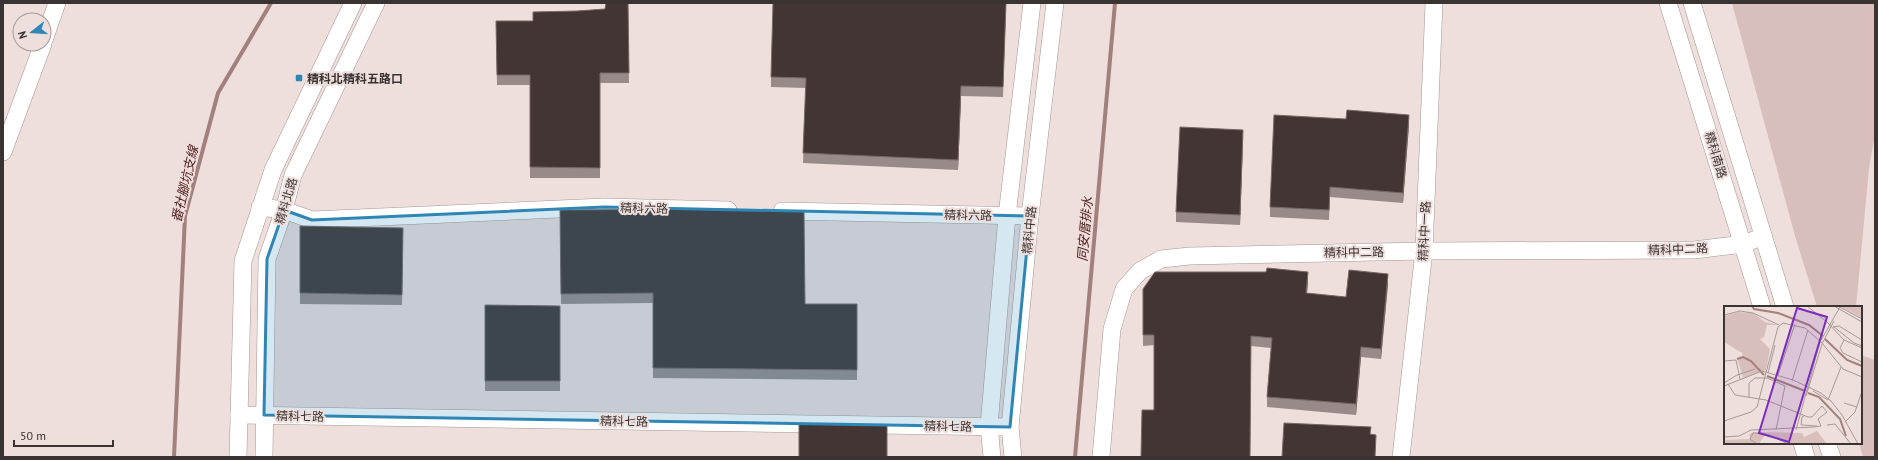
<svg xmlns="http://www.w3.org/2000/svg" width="1878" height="460" font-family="'PT Sans','Noto Sans TC',sans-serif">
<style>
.green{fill:#d9bfbb}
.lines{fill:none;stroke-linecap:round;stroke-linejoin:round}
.stream{stroke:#a2807c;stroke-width:4}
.minor-casing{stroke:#a59694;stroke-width:18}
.minor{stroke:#fff;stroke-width:17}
.wall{fill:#988a88}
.shaded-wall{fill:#766866}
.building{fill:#423534;stroke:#766866}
.marked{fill:#2f86b4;fill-opacity:0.2;stroke:#2f86b4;stroke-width:3;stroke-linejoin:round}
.poi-dot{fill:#2f86b4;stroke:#eededc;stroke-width:1.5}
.labels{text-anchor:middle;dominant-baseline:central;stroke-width:4;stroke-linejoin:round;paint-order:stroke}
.poi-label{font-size:12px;font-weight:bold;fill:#393332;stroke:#eededc;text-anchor:start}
.street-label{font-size:12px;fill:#393332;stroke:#eededc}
.water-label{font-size:13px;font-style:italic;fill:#51221e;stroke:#eededc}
.inset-river{fill:none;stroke:#a2807c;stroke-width:2}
.inset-road{fill:none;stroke:#a69a98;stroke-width:1}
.view{fill:#7b2cbf;fill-opacity:0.15;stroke:#7b2cbf;stroke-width:2}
.inset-edge{fill:none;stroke:#393332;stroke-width:2}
</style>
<rect width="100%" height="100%" fill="#eededc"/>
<!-- green -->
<g class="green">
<path d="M1732,3H1875V134L1869,168L1856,307H1817L1795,236Z"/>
<path d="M1861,355L1875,360V457H1863L1859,443H1861Z"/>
</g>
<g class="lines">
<!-- stream -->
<g class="stream">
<path d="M174,457L185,216L218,93L271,3"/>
<path d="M1075,457L1115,3"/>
</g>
<!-- minor casing -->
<g class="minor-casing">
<g id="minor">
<path d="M1668,3L1762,307"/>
<path d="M1692,3L1785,307"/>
<path d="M44,40L57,3"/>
<path d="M3,152L43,44"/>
<path d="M260,207L284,210L312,220L604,207L728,210"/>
<path d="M782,211L1030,216"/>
<path d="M239,415L1010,427"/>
<path d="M1802,443L1806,457"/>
<path d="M1827,443L1832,457"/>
<path d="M238,457L243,261L273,170L353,3"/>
<path d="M264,457L267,259L284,210L293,175L376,3"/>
<path d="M992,457L989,426L1007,216L1032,3"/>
<path d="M1013,457L1010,427L1030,216L1055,3"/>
<path d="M1101,457L1112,329L1124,289L1140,271L1161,259L1190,256L1424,251L1694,250L1744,244L1763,236"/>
<path d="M1401,457L1424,251L1434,3"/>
</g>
</g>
<!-- minor -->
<use href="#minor" class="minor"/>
</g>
<!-- wall -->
<g class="wall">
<path d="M628,3L629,83H600V178H530V85H497L496,21H533L577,11L605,9Z"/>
<path d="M1006,3L1003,97L961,96L958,170L803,163L806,88L771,87V77Z"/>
<path d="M1409,125L1403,203L1330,197L1329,220L1270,217V207Z"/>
<path d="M1243,140L1240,225L1176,222V212Z"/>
<path d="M560,210L805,304H857V380L653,378V303L561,304Z"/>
<path d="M300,226L403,228L402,305L300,304Z"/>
<path d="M1308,282L1307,293L1346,297L1388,284L1381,359L1361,357L1356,415L1267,407V397L1271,348L1251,346L1154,410V345L1143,346V289Z"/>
<path d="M485,305L560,306V391H485Z"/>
</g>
<!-- shaded-wall -->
<g class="shaded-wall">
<path d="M961,86V96L958,170V160Z"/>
<path d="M1409,115V125L1403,203V193Z"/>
<path d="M1243,130V140L1240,225V215Z"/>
<path d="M1308,272V282L1306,303V293Z"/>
<path d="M1388,274V284L1381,359V349Z"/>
<path d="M1361,347V357L1356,415V404Z"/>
</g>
<!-- building -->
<g class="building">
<path d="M606,3H628L629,73H600V168L530,167V75H497L496,21H533V12L577,11L605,9Z"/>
<path d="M773,3H1006L1003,87L961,86L958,160L803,153L806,78L771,77Z"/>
<path d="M1347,110L1409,115L1403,193L1330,187L1329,210L1270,207L1274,115L1346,119Z"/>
<path d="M1180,127L1243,130L1240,215L1176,212Z"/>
<path d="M720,209L804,211L805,304H857V370L653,368V293L561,294L560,210Z"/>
<path d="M300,226L403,228L402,295L300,293Z"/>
<path d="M1267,268L1308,272L1306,293L1346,297L1349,270L1388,274L1381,349L1361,347L1356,404L1267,397L1272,338L1251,336L1250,457H1141L1142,410H1154V335H1143V289L1155,272H1266Z"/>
<path d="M485,305L560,306V381H485Z"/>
<path d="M1284,423L1371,427L1370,434L1376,435L1375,457H1282Z"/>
<path d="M799,424L887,425V457H799Z"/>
</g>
<!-- marked area -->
<path class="marked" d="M604,207L1030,216L1010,427L264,415L267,259L284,210L312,220Z"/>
<!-- markers -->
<rect class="poi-dot" x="295" y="74" width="8" height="8" rx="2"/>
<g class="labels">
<!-- poi labels -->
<g class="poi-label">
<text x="307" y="78">精科北精科五路口</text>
</g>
<!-- street labels -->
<g class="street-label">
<text transform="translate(1716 155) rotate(73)">精科南路</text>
<text transform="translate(286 201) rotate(-73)">精科北路</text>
<text transform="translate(644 208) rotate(1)">精科六路</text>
<text transform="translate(968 215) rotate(1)">精科六路</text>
<text transform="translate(1029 230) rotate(-84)">精科中路</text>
<text transform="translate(1424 231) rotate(-87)">精科中一路</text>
<text transform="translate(1678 249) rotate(-2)">精科中二路</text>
<text transform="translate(1354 252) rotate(-1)">精科中二路</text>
<text transform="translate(300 416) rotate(1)">精科七路</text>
<text transform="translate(624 421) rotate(1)">精科七路</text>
<text transform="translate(948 426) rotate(1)">精科七路</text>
</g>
<!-- water labels -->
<g class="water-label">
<text transform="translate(185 184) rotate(-77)">番社腳坑支線</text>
<text transform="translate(1085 229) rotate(-85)">同安厝排水</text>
</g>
</g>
<!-- overview -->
<g transform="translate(1724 306)">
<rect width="138" height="138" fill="#eededc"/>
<path d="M116,0H138V12ZM15,6L29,7L41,16L54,19H43L40,31L36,33L46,43L42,64L19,72L13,52L19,50L18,47L0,36V10ZM93,125L103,138H65L42,127L35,138H0V134L27,133L25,129L29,126L78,127L80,131Z" fill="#d9bfbb"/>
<path class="inset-river" d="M28,0L30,3L54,7L85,19L99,30M101,33L123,54L138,60M13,53L19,51L27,55L40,69M43,70L81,85M84,87L95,91L116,113L122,130"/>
<path class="inset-road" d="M83,0L103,16L120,34L116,42L119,47L138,56M110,0L138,16M114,0L138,13M0,9L16,5L29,7L55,19M109,20L130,37L138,40M109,21L115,20L138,34M120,34L138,42M0,55L12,54L16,73M44,67L51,39M54,69L71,18M68,75L84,24M0,77L13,69L31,63M0,80L38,65L69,74L97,87L107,95L118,109L134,138M89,85L104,94M82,90L98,38L110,15M25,91V77L31,72H43L61,80L52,124M104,94L117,61M120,97L133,101M80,110L78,111L77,119L93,120M0,115L27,106L33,101L54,21L59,17L81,22L98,37L119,63L138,71M122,115L131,106L138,85M103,119L111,118L127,138M72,124L96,36L116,1M0,131L15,130L27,124L90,121L97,120L94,113L103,106L98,100L88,111H84L42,94L11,89L4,78M33,138L26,133L29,127L43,128L64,138"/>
<path class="view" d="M73,2L103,11L65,136L35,127Z"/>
<rect width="138" height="138" class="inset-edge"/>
</g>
<!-- border -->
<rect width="1878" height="460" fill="none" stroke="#393332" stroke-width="8"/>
<!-- north arrow -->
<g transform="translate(32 32) rotate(253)"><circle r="19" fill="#eededc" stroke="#a69a98"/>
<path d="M0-3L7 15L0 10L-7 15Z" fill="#2f86b4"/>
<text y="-6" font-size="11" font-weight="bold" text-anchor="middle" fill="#393332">N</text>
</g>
<!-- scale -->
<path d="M14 440v6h99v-6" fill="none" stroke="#393332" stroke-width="2"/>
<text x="20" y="440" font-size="12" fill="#393332" stroke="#eededc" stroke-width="3" paint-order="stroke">50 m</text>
</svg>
